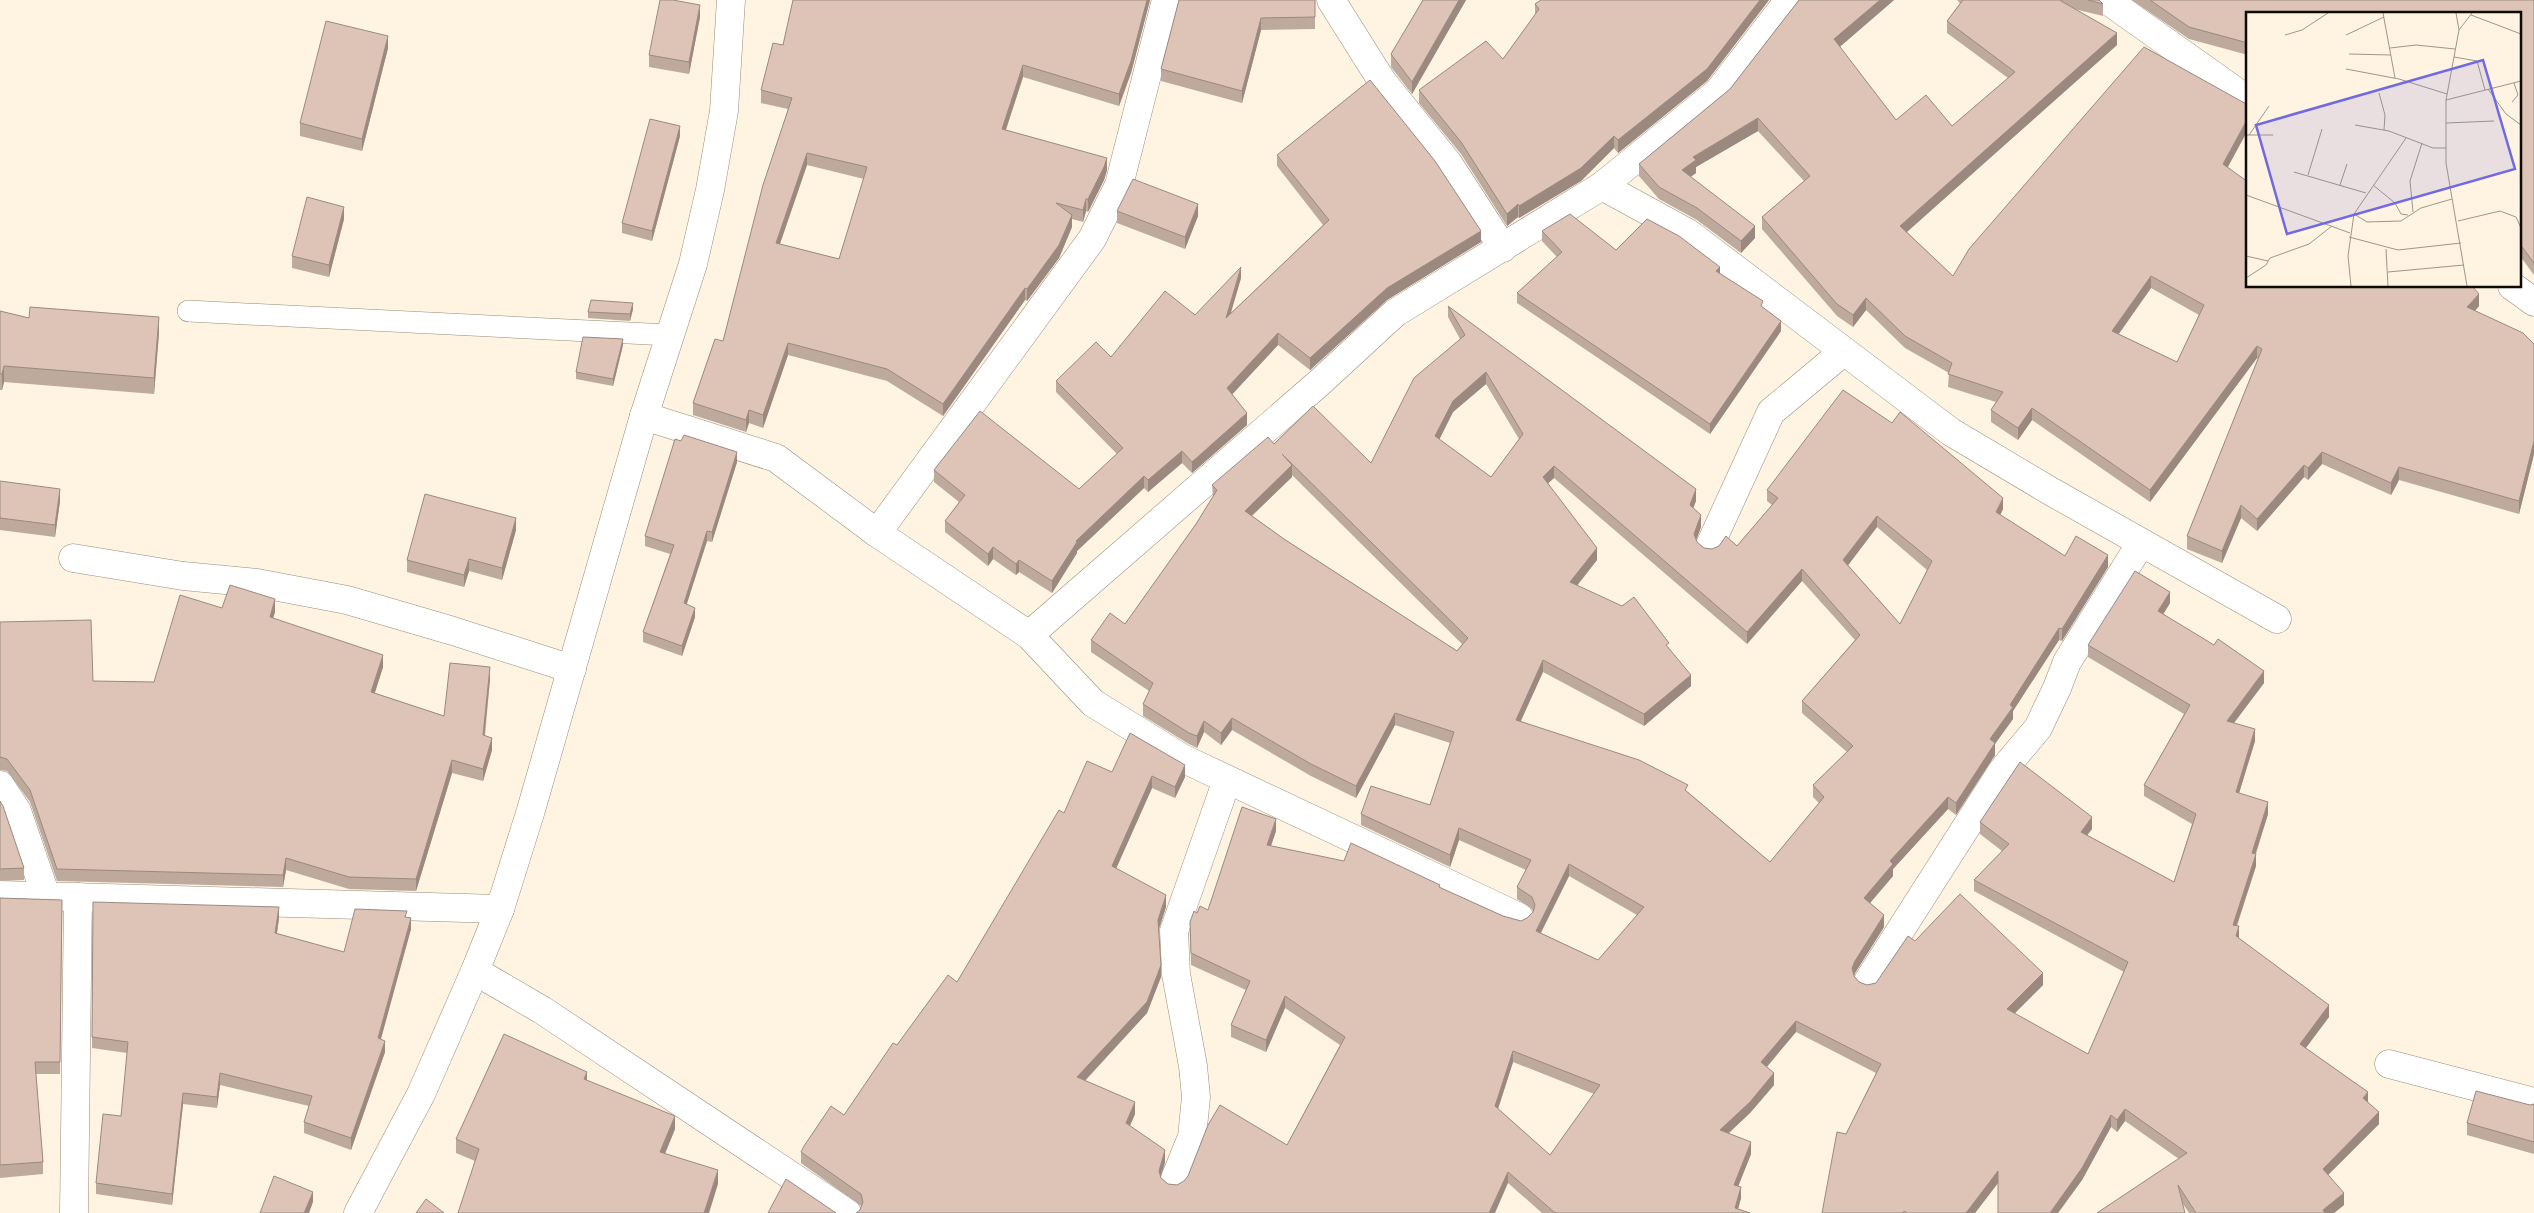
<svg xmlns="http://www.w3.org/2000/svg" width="2534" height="1213" font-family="'Public Sans',sans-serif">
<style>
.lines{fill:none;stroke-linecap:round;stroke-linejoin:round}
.service-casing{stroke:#988c77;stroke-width:22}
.minor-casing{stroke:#988c77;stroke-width:29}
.service{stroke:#fff;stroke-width:21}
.minor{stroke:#fff;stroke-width:28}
.wall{fill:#bea99d;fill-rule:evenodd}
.shaded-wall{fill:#9b8980}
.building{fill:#ddc4b7;stroke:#9b8980;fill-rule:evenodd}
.inset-road{fill:none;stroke:#9e9789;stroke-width:1}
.view{fill:#7169e4;fill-opacity:0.15;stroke:#7169e4;stroke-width:2.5}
.inset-edge{fill:none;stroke:#0f0b04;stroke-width:2.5}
</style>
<rect width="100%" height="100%" fill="#fef4e1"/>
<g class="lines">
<!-- service casing -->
<g class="service-casing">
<path id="service" d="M188,311L669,335"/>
</g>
<!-- minor casing -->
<g class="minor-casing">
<g id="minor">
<path d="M1331,0L1382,81L1448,163L1503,248"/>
<path d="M2107,0L2248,100"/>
<path d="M1602,186L1688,233L1951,432L2052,492L2277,619"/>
<path d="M2512,286L2534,302"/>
<path d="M644,416L776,458L877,533L1029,635L1093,703L1182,758L1519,917"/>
<path d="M877,533L1092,239L1119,185L1166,0"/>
<path d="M1710,545L1771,412L1843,352"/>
<path d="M73,558L183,576L257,583L347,600L453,631L572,669"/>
<path d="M1029,635L1319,383L1395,313L1602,186L1718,92L1789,0"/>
<path d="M0,785L17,811L46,896"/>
<path d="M0,895L500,909"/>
<path d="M475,971L542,1010L847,1213"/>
<path d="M1868,981L2002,771L2038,728L2057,688L2067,662L2141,543"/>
<path d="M2389,1064L2534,1102"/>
<path d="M1174,1181L1192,1137L1196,1097L1193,1066L1176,974L1174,931L1227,780"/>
<path d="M74,1213L78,897"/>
<path d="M358,1213L421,1094L475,971L500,909L531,810L644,416L693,264L710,190L724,111L731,0"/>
</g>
</g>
<!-- service -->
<use href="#service" class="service"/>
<!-- minor -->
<use href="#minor" class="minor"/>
</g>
<!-- wall -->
<g class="wall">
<path d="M793,0H1150L1131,73L1119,106L1023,77L1006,130L1107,170L1104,180L1088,212L1086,211L1083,222L1072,219V227L1059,258L1027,301L1025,300L943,416L887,381L788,355L763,428L749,423L746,432L693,415V403L723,341L788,109L761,103V90L783,45ZM807,165L864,179L839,259L780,244Z"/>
<path d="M1179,0H1315V29L1261,30L1242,103L1161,81V69Z"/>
<path d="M1423,0H1466L1412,94L1391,67V54Z"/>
<path d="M1541,0H1769L1707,81L1618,153L1614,148L1581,181L1519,218L1518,217L1507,226L1461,154L1419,103V90L1503,59L1535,15V4Z"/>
<path d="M1799,0H1894L1839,47L1896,120L1952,126L2008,78L1947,33V21L1960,3L1957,0H2099L2103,4V16L2074,9L2117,45L1907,232L1953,276L2228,167L2248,286L2479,306L2475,311L2534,344V454L2519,514L2399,480L2391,495L2322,464L2308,480L2304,477L2257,531L2241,518L2222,563L2187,549V536L2258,359L2257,358L2150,502L2032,420L2018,440L1991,422V410L1996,402L1948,387L1949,373L1905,348L1866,310L1853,327L1837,316L1762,229V217L1804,181L1758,131L1696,167V173L1690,177L1755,238L1741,253L1697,220L1659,199L1639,176V164L1730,89ZM2151,288L2199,315L2177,362L2119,334Z"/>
<path d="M2132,0H2534V275L2520,256V14H2248V55L2189,39Z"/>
<path d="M700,17L689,74L649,67V55Z"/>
<path d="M388,48L362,151L300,136V123Z"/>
<path d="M680,136L652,241L622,233V223Z"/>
<path d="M1277,155L1481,242L1387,300L1310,370L1278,345L1232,394L1247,425L1192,473L1182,463L1148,492L1144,488L1077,551V553L1052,593L1019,572L1016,575L993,559L988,566L945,532V521L959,502L934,482V470L1079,489L1117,454L1056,392V381L1111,357L1195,315L1241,278L1230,314L1323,225L1277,166Z"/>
<path d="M1117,211L1198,216L1185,249L1117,223Z"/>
<path d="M344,219L329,277L292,268V256Z"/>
<path d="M1542,231L1616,250L1720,273L1763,308L1781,331L1710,434L1517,303V293L1557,257L1542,241Z"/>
<path d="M1448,306L1696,501L1693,508L1701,527L1696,540L1697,542L1704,548L1712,549L1737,546L1772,505L1767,501V490L2003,509L2000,515L2065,556L2108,567L2062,641L2059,640L2013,711V719L1995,743V755L1956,815L1948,809L1893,869V876L1870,903L1884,927L1855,973L1854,976L1859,982L1867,985L1876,983L1915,941L2043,985L2014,1014L2088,1054L2124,972L1974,891V880L2002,851L1980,834V822L2092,829L2087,835L2174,882L2192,824L2144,796V785L2184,714L2088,657V645L2170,603L2163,614L2264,683L2234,723L2255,741L2239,793L2268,814L2256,854V866L2237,926L2239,938L2329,1017L2305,1048L2368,1102L2379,1124L2328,1175L2344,1205L2334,1213H2189L2183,1204L2097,1213L2179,1159L2125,1121L2117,1132L2111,1127L2082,1180L2058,1213H1998V1183L1975,1213H1822L1846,1134L1876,1073L1796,1032L1766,1067L1774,1085L1750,1113L1729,1133L1751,1154L1738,1186L1741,1198L1738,1209L1750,1213H1542L1508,1183L860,1210L861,1206L801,1163V1152L844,1115L897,1045L957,982L1064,813L1112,772L1185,777L1175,798L1152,788L1116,868L1166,907L1159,930L1161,977L1147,1013L1085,1081L1135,1114L1130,1126L1165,1162L1161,1176V1178L1168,1184L1177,1185L1287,1145L1340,1045L1285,1008L1266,1052L1231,1037V1025L1246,990L1191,965L1190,922L1197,913L1208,910L1276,831L1271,846L1440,888L1503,916L1521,921L1527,918L1533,912L1532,909L1517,899V887L1526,870L1459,840L1450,867L1361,825V814L1430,805L1450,743L1395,725L1356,798L1311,776L1232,730L1221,745L1204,732L1197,748L1189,744L1143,716V704L1149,691L1091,652V640L1125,624L1196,524L1213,497L1212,485L1274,444L1371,463L1460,339L1448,317ZM1486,384L1519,439L1491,477L1439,440L1453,412ZM1292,475L1462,644L1457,651L1284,539L1252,516L1292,477ZM1554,478L1747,644L1802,581L1855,640L1802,701V713L1847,752L1813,785V797L1819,803L1770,862L1688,792L1521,721L1543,672L1644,726L1691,686L1669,648L1577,586L1597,560L1548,483ZM1877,527L1927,570L1900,624L1848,565ZM1569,876L1637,915L1598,960L1541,933ZM1513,1062L1594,1094L1550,1155L1498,1109Z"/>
<path d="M633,309L630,321L588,318V312Z"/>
<path d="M0,311L29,318L159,333L154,394L4,382L2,390H0Z"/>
<path d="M623,345L613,386L576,379V372Z"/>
<path d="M737,462L712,542L707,541L686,604L695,617L682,656L643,642V632L670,554L645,546V536Z"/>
<path d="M0,481L60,501L55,537L0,530Z"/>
<path d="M516,530L502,580L469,571L464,587L407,572V560Z"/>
<path d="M222,608L275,612L273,618L383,667L375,693L444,716L490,679L485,736L492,750L483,781L452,773L416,891L349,889L286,870L283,887L57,881L30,802L7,771L0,770V622L93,681L154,682Z"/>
<path d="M0,801L24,868V880L0,881Z"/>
<path d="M0,898L62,900L60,1074H36L43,1162V1174L0,1178Z"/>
<path d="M93,902L279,918L277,934L344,952L407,917L411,929L380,1039L385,1052L351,1150L304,1133V1122L309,1106L220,1085L217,1108L183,1104L172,1205L96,1194V1183L121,1116L127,1053L92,1048Z"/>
<path d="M587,1080L675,1129L665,1153L718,1184L475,1161L456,1153V1139Z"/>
<path d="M2534,1104V1154L2467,1135V1123Z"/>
</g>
<!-- shaded-wall -->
<g class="shaded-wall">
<path d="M1147,0H1150L1131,73L1119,106V94Z"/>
<path d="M1459,0H1466L1412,94V82Z"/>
<path d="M1760,0H1769L1707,81L1618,153V140Z"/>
<path d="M1880,0H1894L1834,52V39Z"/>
<path d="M700,5V17L689,74V62Z"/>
<path d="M1261,18V30L1242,103V91Z"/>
<path d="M2117,33V45L1900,238V226Z"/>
<path d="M388,36V48L362,151V139Z"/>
<path d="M1023,65V77L1002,141V129Z"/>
<path d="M1758,118V131L1696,167V173L1682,183V170L1693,157Z"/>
<path d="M2248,118V130L2223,176V164Z"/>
<path d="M680,126V136L652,241V231Z"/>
<path d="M1614,136V148L1581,181L1519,218V206Z"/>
<path d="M807,153V165L776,255V243Z"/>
<path d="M1107,158V170L1104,180L1088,212V199Z"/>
<path d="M1086,199V211L1083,222V210Z"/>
<path d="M1198,204V216L1185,249V237Z"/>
<path d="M1518,204V217L1507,226V214Z"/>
<path d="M344,207V219L329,277V265Z"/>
<path d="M1072,215V227L1059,258L1027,301V289Z"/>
<path d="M1755,226V238L1741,253V241Z"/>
<path d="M1481,231V242L1387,300L1310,370V358L1387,288Z"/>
<path d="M1241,267V278L1226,330V318Z"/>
<path d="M1720,267V277L1716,271Z"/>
<path d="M2151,276V288L2112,343V331Z"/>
<path d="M1025,288V300L943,416V404Z"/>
<path d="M2479,294V306L2467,320V307Z"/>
<path d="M1866,298V310L1853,327V315Z"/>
<path d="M633,303V309L630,321V314Z"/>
<path d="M159,317V333L154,394V378Z"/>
<path d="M1781,321V331L1710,434V424Z"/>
<path d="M1278,333V345L1227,400V388Z"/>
<path d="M623,339V345L613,386V379Z"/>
<path d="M788,343V355L763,428V415Z"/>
<path d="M2257,346V358L2150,502V490Z"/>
<path d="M4,366V382L2,390V374Z"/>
<path d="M1486,372V384L1453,412L1435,448V436L1453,401Z"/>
<path d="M2032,408V420L2018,440V428Z"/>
<path d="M749,410V423L746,432V420Z"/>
<path d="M1247,413V425L1192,473V462Z"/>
<path d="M2534,441V454L2519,514V501Z"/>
<path d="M1182,451V463L1148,492V480Z"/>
<path d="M737,452V462L712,542V532Z"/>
<path d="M2322,452V464L2308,480V468Z"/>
<path d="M1292,465V477L1245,522V511Z"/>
<path d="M2304,465V477L2257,531V519Z"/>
<path d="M1554,466V478L1543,488V477Z"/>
<path d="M2399,467V480L2391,495V483Z"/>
<path d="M1144,476V488L1077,551V553L1052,593V581L1076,541Z"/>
<path d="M60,489V501L55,537V525Z"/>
<path d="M1696,489V501L1690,516V505Z"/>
<path d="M2003,498V509L1996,524V512Z"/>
<path d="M2241,505V518L2222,563V551Z"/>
<path d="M1701,515V527L1694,546V534Z"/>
<path d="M1877,516V527L1843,572V560Z"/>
<path d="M516,518V530L502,580V568Z"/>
<path d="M707,531V541L684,613V603Z"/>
<path d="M993,547V559L988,566V554Z"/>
<path d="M1597,548V560L1570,594V582Z"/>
<path d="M2108,555V567L2062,641V629Z"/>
<path d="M469,559V571L464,587V575Z"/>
<path d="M1019,560V572L1016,575V564Z"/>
<path d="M1802,569V581L1747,644V632Z"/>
<path d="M2170,592V603L2158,623V611Z"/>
<path d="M275,599V612L270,629V617Z"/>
<path d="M695,608V617L682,656V646Z"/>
<path d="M2059,628V640L2013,711V719L1990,751V739L2010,705Z"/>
<path d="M383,655V667L371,704V692Z"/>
<path d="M1543,660V672L1516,731V720Z"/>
<path d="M490,667V679L483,748V735Z"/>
<path d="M2264,671V683L2227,732V721Z"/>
<path d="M1691,675V686L1644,726V714Z"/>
<path d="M1395,713V725L1356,798V786Z"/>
<path d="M1232,718V730L1221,745V733Z"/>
<path d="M1204,721V732L1197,748V736Z"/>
<path d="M2255,729V741L2236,803V792Z"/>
<path d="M492,738V750L483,781V769Z"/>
<path d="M1995,743V755L1956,815V803Z"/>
<path d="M452,760V773L416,891V879Z"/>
<path d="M1185,765V777L1175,798V787Z"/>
<path d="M1152,776V788L1112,878V866Z"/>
<path d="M1948,797V809L1893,869V876L1864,910V898L1890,861Z"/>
<path d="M2268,802V814L2252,864L2256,854V866L2233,936V925L2252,853Z"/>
<path d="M2092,817V829L2081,843V832Z"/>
<path d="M1276,819V831L1267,857V845Z"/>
<path d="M1459,828V840L1450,867V855Z"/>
<path d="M286,858V870L283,887V875Z"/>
<path d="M1569,864V876L1536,942V931Z"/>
<path d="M1166,895V907L1158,931V920Z"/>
<path d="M279,907V918L275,945V933Z"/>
<path d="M1884,915V927L1855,973L1852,980V968L1855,961Z"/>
<path d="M411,918V929L378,1050V1038Z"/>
<path d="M2239,926V938L2236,936Z"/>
<path d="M1161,965V977L1147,1013L1077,1089V1077Z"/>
<path d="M2043,973V985L2007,1021V1009Z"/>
<path d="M1285,996V1008L1266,1052V1040Z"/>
<path d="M2329,1005V1017L2300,1056V1044Z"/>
<path d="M1796,1021V1032L1761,1074V1062Z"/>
<path d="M385,1041V1052L351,1150V1138Z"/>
<path d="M1513,1051V1062L1495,1118V1106Z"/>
<path d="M587,1072V1086L584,1079Z"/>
<path d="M220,1073V1085L217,1108V1097Z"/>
<path d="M1774,1073V1085L1750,1113L1720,1141V1130Z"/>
<path d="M2368,1092V1104L2363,1098Z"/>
<path d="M183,1093V1104L172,1205V1194Z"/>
<path d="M1135,1102V1114L1126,1134V1123Z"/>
<path d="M2125,1109V1121L2117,1132V1120Z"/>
<path d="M2379,1112V1124L2323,1180V1169Z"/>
<path d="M2111,1115V1127L2082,1180L2058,1213H2050Z"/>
<path d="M675,1116V1129L660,1166V1152Z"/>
<path d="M1751,1142V1154L1734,1197V1185Z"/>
<path d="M1165,1150V1162L1159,1183V1171Z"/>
<path d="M718,1170V1184L709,1213H704Z"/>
<path d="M1998,1171V1183L1975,1213H1966Z"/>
<path d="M1508,1172V1183L1495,1213H1489Z"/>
<path d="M1741,1187V1198L1737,1213L1735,1208Z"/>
<path d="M313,1192V1202L309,1213H304Z"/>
<path d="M2344,1193V1205L2334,1213H2323V1210Z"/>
</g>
<!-- building -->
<g class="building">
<path d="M660,0H673L700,5L689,62L649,55Z"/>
<path d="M793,0H1147L1131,61L1119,94L1023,65L1002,129L1107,158L1104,167L1088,199H1086L1083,210L1056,203L1072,215L1059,245L1027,289L1025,288L943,404L887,369L788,343L763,415L749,410L746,420L693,403L715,339L723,341L763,185L792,98L761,90L773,43L783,45ZM807,153L867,167L839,259L776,243Z"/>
<path d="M1179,0H1315V17L1261,18L1242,91L1161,69Z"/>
<path d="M1423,0H1459L1412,82L1391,54Z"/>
<path d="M1541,0H1760L1707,69L1618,140L1614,136L1581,168L1519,206L1518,204L1507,214L1461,142L1419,90L1486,41L1503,59L1539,9L1535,4Z"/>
<path d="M1799,0H1880L1834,39L1896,120L1926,95L1952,126L2015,72L1947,21L1963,0H2061V1L2117,33L1900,226L1953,276L1969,249L2144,47L2248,105V118L2223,164L2248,182V286H2472L2479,294L2467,307L2523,333L2534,344V441L2519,501L2399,467L2391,483L2322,452L2308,468L2304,465L2257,519L2241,505L2222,551L2187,536L2262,349L2257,346L2150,490L2032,408L2018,428L1991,410L2003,392L1948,374L1952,363L1905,336L1866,298L1853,315L1837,304L1762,217L1810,176L1758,118L1693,157L1696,160L1682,170L1755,226L1741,241L1697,208L1659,187L1639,164L1730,89ZM2151,276L2204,305L2177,362L2112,331Z"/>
<path d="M2088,0H2099L2103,4Z"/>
<path d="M2150,0H2534V263L2520,244V14H2248V43L2189,27Z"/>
<path d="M326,21L388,36L362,139L300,123Z"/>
<path d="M1370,80L1435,161L1481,231L1387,288L1310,358L1278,333L1227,388L1247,413L1192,462L1182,451L1148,480L1144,476L1076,541L1077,542L1052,581L1019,560L1016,564L993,547L988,554L945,521L965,495L934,470L980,411L1079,489L1123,448L1056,381L1096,342L1111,357L1165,291L1195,315L1241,267L1226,318L1329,220L1277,155Z"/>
<path d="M650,119L680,126L652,231L622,223Z"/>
<path d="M1133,179L1198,204L1185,237L1117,211Z"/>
<path d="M307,197L344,207L329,265L292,256Z"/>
<path d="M1570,214L1616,250L1647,219L1679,236L1720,267L1716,271L1763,301L1761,306L1781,321L1710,424L1517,293L1562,252L1542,231Z"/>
<path d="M591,300L633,303L630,314L588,312Z"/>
<path d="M1448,306L1696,489L1690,505L1701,515L1694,534L1697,542L1704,548L1712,549L1719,546L1726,536L1737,546L1778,498L1767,490L1843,390L1892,423L1900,412L2003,498L1996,512L2065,556L2076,536L2108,555L2062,629L2059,628L2010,705L2013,707L1990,739L1995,743L1956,803L1948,797L1890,861L1893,864L1864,898L1884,915L1855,961L1852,968L1854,976L1859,982L1867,985L1876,983L1908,936L1915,941L1960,894L2043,973L2007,1009L2088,1054L2128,962L1974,880L2009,844L1980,822L2020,762L2092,817L2081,832L2174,882L2196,814L2144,785L2190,705L2088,645L2135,571L2170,592L2158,611L2214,645L2218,639L2264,671L2227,721L2255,729L2236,792L2268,802L2252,853L2256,854L2233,925L2239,926L2236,936L2329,1005L2300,1044L2368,1092L2363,1098L2379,1112L2323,1169L2344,1193L2323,1210L2325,1213H2196L2178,1185L2185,1213H2097L2187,1153L2125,1109L2117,1120L2111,1115L2082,1168L2050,1213H1998V1171L1966,1213H1907L1904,1211L1903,1213H1822L1837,1132L1846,1134L1881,1064L1796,1021L1761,1062L1774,1073L1750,1102L1720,1130L1751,1142L1734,1185L1741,1187L1735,1208L1750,1213H1557L1554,1212L1508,1172L1489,1213H856L860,1210L863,1202L861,1194L801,1152L804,1146L831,1106L844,1115L893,1043L897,1045L948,975L957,982L1059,810L1064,813L1087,761L1112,772L1130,733L1185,765L1175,787L1152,776L1112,866L1166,895L1158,920L1161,965L1147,1002L1077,1077L1135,1102L1126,1123L1165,1150L1159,1171L1161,1178L1168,1184L1177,1185L1184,1181L1188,1176L1208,1125L1220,1105L1287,1145L1345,1037L1285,996L1266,1040L1231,1025L1250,981L1191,953L1190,922L1194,911L1197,913L1200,906L1208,910L1242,807L1276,819L1267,845L1344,861L1351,843L1440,885L1439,887L1503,916L1521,921L1527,918L1533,912L1535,905L1532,897L1517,887L1531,860L1459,828L1450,855L1361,814L1371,786L1430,805L1454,732L1395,713L1356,786L1311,764L1232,718L1221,733L1204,721L1197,736L1189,733L1143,704L1153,683L1091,640L1110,613L1125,624L1196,524L1217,490L1212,485L1268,437L1274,444L1313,406L1371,463L1414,378L1465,335ZM1486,372L1523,434L1491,477L1435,436L1453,401ZM1282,454L1468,638L1457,651L1284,539L1245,511L1292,465ZM1554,466L1747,632L1802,569L1860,635L1802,701L1853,746L1813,785L1824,797L1770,862L1685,790L1688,785L1639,760L1516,720L1543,660L1644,714L1691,675L1666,645L1669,643L1634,597L1622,606L1570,582L1597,548L1543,477ZM1877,516L1932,561L1900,624L1843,560ZM1569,864L1644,907L1598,960L1536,931ZM1513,1051L1600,1085L1550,1155L1495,1106Z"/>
<path d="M30,307L159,317L154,378L4,366L2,374H0V311L29,318Z"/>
<path d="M583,337L623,339L613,379L576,372Z"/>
<path d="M684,435L737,452L712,532L707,531L684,603L695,608L682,646L643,632L674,545L645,536L675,439L681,441Z"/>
<path d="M0,481L60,489L55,525L0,518Z"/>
<path d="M425,494L516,518L502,568L469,559L464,575L407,560Z"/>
<path d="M230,585L275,599L270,617L383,655L371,692L444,716L450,663L490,667L483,735L492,738L483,769L452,760L416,879L349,877L286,858L283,875L57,869L30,790L7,759L0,757V622L91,620L93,681L154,682L180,595L222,608Z"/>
<path d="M0,801L3,806L24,868L0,869Z"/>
<path d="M0,898L62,900L60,1062H35L43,1162L0,1165Z"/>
<path d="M93,902L279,907L275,933L344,952L355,909L407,911L405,917L411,918L378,1038L385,1041L351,1138L304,1122L312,1096L220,1073L217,1097L183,1093L172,1194L96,1183L103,1114L121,1116L128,1042L92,1037Z"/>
<path d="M504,1034L587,1072L584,1079L675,1116L660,1152L718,1170L704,1213H458L479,1149L456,1139Z"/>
<path d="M2476,1091L2530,1105L2534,1104V1142L2467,1123Z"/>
<path d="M274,1176L313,1192L304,1213H260Z"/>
<path d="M786,1179L836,1213H768Z"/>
<path d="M426,1199L444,1213H416Z"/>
</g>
<!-- overview -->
<g transform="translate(2246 12)">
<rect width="275" height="275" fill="#fef4e1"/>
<path class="inset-road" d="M137,1L149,66M210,1L213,18L200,88V151L221,274M225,3L275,22M213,18L226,1M39,23L56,18L82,1M100,23L138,5M144,36L170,33L209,37M103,42L145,43M208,45L231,49L239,78M100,57L153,67L201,82M242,77L260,102L275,113M133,81L139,103L138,118M200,88L275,69M266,90L272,83L268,71M200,111L248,109M109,113L143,119L187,136H200M0,123H27M3,123L23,94M48,160L120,181M62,163L76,117M94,173L101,152M127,173L149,191L155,202L162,203M0,183L104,221M167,200L164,169L176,131M108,202L121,210L155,209L175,196L206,187M212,209L254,199L270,205L275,216M103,225L152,238L215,231M140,237L142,274M0,244L22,249M142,260L218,253M0,266L20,253L24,246L63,232L86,214M105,274L102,244L108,202L160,126"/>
<path class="view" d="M237,48L269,157L41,222L10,113Z"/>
<rect width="275" height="275" class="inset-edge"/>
</g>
</svg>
